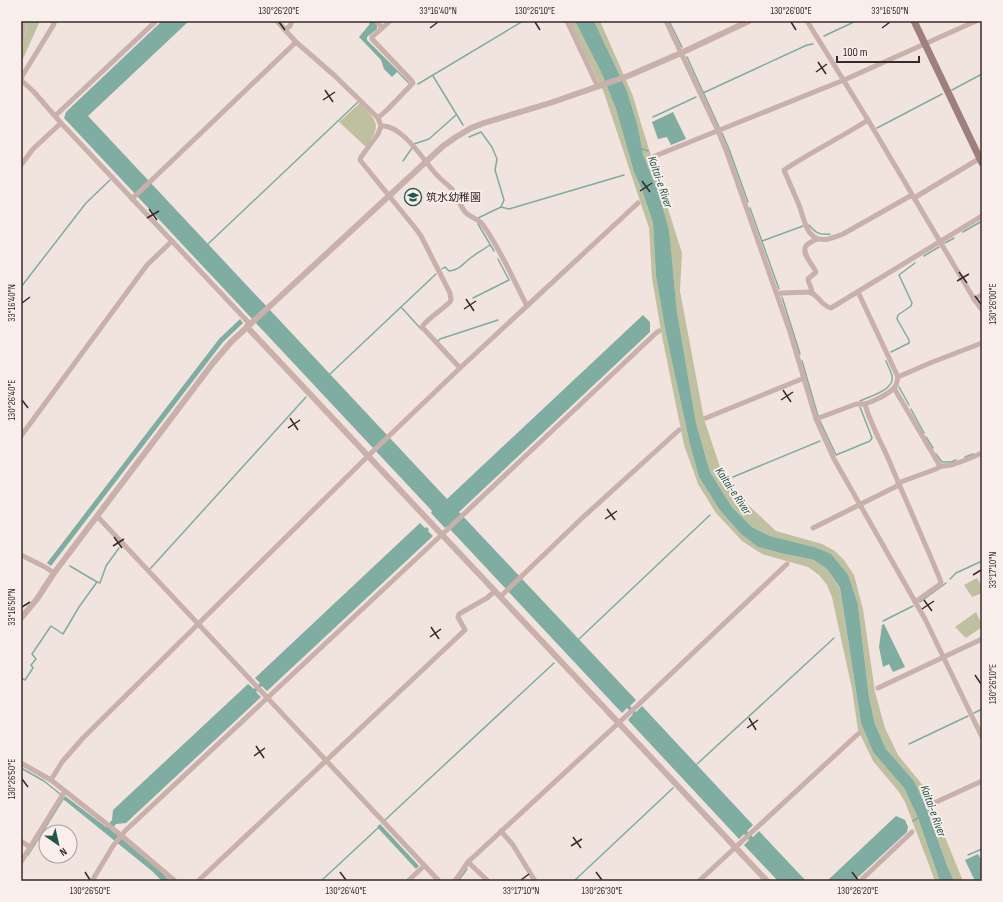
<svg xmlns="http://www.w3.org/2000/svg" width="1003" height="902" font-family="'Sofia Sans Condensed','Noto Sans JP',sans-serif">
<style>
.green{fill:#bec09f}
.water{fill:#7fada2}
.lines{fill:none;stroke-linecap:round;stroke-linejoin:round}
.stream{stroke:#7fada2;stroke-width:1.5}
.minor{stroke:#c9b0ab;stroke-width:5}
.tertiary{stroke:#c9b0ab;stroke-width:6}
.secondary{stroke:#9d7f7c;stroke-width:7}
.ticks{fill:none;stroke:#372a2a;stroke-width:1.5}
.labels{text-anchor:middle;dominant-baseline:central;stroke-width:4;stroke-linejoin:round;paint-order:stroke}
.poi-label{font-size:11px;fill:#372a2a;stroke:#f9eeeb;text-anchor:start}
.water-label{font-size:12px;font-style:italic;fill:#21574b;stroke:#f9eeeb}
.neatline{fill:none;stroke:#372a2a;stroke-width:1.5}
.ticks-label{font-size:10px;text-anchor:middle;fill:#372a2a}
</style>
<rect width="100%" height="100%" fill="#f1e3de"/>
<!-- green -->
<g class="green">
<path d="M27,21H40L21,63V56Z"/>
<path d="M569,21H575L602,74L616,109L634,172L642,190L653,223L656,276L666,334L690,445L699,477L719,509L741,534L758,547L780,553L814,560L827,569L840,589L861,723L873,752L904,788L918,818L940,881H935L905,802L899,792L873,761L858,730L852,689L832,597L827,585L819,575L808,567L762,554L742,541L716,513L698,484L684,445L661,331L652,278L649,228L604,93Z"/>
<path d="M594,21H600L633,96L642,127L682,253L680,291L704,419L723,476L730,488L776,531L822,544L835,551L844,560L854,575L863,609L875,692L885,728L898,755L925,788L963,881H954L948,868L924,802L914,781L886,749L875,724L869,697L858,605L814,547L770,536L752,527L732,507L710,472L696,423L677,312L673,272L659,194L643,154L638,127L627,91Z"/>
<path d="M360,103C378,123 382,124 366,147L339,122Z"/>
<path d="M977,578L982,587V593L972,597L964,585Z"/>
<path d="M976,612L982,625V627L966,638L955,627Z"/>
</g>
<!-- water -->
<g class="water">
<path d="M162,21H189L88,116L447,499L643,315L650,322V332L459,512L636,700L630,706L636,712L642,706L753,825L747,831L753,837L759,831L806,881H778L744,845L749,840L744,834L739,839L628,720L633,714L627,708L622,713L447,526L445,528L431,513L432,511L64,118L66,112Z"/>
<path d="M370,21H373L377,25V29L367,37V40L409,82V84L397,72L392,77L384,69L381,60L359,37L369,25Z"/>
<path d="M575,21H594L627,91L638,127L643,154L659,194L669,231L677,312L696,423L710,472L732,507L752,527L770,536L814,547L831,554L848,575L858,605L869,697L875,724L886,749L914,781L924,802L948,868L954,881H940L918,818L904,788L873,752L861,723L840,588L827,569L814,560L780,553L758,547L741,534L719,509L699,477L690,445L666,334L656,276L653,223L642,190L634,172L616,109L602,74Z"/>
<path d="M673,112L686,139L671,145L667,137L658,139L652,122Z"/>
<path d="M240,319L243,323L223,342L51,566L47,563L219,339Z"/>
<path d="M420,523L425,528L427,527L429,530L428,531L433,536L267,691L262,686L256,692L261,697L126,823L116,824L111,830L156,867L170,881H162L152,871L63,799L65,796L106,827L112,820L113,810L248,684L254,689L260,683L255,678Z"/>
<path d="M884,624L905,667L893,672L889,664L883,667L879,647L882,625Z"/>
<path d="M896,816L905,820L908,827L907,832L854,881H827Z"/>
<path d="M380,824L419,866L416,869L377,827Z"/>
<path d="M978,854L982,861V881H975L965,860Z"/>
</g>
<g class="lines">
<!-- stream -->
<g class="stream">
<path d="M669,21L682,47"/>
<path d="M824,36L856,21"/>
<path d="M687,57L719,127"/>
<path d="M433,76L463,125"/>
<path d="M418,84L523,21"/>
<path d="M952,90L982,74"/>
<path d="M703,93L807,45L813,44"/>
<path d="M653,117L696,97"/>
<path d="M877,128L942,94"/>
<path d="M722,133L729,149L748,202"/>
<path d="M469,137L481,132L492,147L497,159L495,170L504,200L501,207L478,218"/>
<path d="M414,144L429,139L456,115"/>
<path d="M642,149L648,151"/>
<path d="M403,161L412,148"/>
<path d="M501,207L509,209L624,175"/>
<path d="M750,208L779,289"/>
<path d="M478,224L494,251"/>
<path d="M809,225C816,233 819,235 830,234"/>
<path d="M963,232L982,221"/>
<path d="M762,241L803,226"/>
<path d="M945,243L954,238"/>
<path d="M208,244L358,102"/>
<path d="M924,256L939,247"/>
<path d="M442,269L445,267L449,271C459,270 462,265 468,260C475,254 483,250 490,245"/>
<path d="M21,287L86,203L110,180"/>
<path d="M782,297L800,354"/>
<path d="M473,298L509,280L498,259"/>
<path d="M401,307L421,329"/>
<path d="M438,341L440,339L498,320"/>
<path d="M891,352L909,343V340L897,319L898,315L911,306L912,303L899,275L915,263"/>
<path d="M802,361L818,416"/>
<path d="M330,374L436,274"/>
<path d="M899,387L909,405"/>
<path d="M860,401C870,396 895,390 892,376C891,371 888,366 886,361"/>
<path d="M911,409L924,433"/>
<path d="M820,421L836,455L870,441L872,438L860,407"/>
<path d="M926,437L933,448"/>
<path d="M936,454L942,462H951L956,460"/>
<path d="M965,457L973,454"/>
<path d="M733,477L820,441"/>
<path d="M150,569L306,397"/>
<path d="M950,579L956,573L982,561"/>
<path d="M97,582L100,583L106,566L119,548"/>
<path d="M920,602L946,583"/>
<path d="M883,621L913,606"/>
<path d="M579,639L710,515"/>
<path d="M21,678L25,680L33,668L31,665L36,659L32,654L51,626L63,634L79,607L97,582L70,566"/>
<path d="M974,713L982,709"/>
<path d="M909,744L968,716"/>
<path d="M697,764L834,638"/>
<path d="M21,768L44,781L60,794"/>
<path d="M385,820L554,663"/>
<path d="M913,821L918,818"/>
<path d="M28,855L63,799"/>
<path d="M968,855L982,849"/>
<path d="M321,881L378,828"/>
<path d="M458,881L467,869"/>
<path d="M574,881L673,788"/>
</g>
<!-- minor -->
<g class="minor">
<path d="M277,21L296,42L335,76L378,118L381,126L378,134L361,157L360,160L416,229L421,236L450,293C450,294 451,299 451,300C450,305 427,318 422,327L460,368"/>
<path d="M376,21L382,28"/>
<path d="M567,21L598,87"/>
<path d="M666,21L718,131L726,150L790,332L816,419L834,459L925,619L982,737"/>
<path d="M807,21L868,120L974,299L982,310"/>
<path d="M285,30L290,26L292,21"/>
<path d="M21,42L24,21"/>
<path d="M21,78L54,24V23L52,21"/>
<path d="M21,80L34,92L61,123L248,322L247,327"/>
<path d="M55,116L156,21"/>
<path d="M378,118L388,109L413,83L412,81L372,39V37L390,21"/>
<path d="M868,120C840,138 811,152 784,170C789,182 794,193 799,205C803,215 805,232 816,238C824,242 835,237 843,234L912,195"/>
<path d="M381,126C402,124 424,161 436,174C441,180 447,184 452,189C457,197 460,206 466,213C471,218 479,219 483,225C501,250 513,279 527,306"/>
<path d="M655,156L660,154L844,80L976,21"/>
<path d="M21,165L33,149L61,123"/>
<path d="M914,198L982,157"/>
<path d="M132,199L296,42"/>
<path d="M858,292L898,377C897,381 897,384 895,387C889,394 874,401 865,404C870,423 880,440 888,458C905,499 924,540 941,582L939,585L915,602"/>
<path d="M812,293C812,287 808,283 808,279L816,272L815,270C812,264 801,253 806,246C808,243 813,241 817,239"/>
<path d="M777,294L782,293L809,292C818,294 821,306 831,308L982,216"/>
<path d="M974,299L982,295"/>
<path d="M898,377L930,363L982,343"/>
<path d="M894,388L940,466"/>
<path d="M706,418L804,378"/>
<path d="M816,419L856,404H865"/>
<path d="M21,436L147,265L172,241"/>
<path d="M898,483L936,469C942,464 945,467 951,465C962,462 972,457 982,453"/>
<path d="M97,516L439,881"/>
<path d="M813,528L899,485"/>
<path d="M21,555L45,567L54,573"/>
<path d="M500,597L580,520L679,430"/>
<path d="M878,688L982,639"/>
<path d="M21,763L51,780L122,836L175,881"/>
<path d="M51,780L62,762L83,738L368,456L460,368L638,203"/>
<path d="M934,803L982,781"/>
<path d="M501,831L513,845L535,881"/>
<path d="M21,841L30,847"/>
<path d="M21,862L65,791"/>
<path d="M468,862L488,881"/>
<path d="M92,881L113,846L125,831L466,512L656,333L659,331"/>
<path d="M198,881L465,630L458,617L459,614L487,598L495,591"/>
<path d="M408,881L424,866"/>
<path d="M455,881L468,862L638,705L787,564"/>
<path d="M699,881L858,734"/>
<path d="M860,881L912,832"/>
</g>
<!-- tertiary -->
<g class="tertiary">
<path d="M247,327L767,881"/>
<path d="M21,618L37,599L54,573L213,363L231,342L443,146L456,137L471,128L484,123L550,103L628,76L681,53L749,21"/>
</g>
<!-- secondary -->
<path class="secondary" d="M914,21L982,163"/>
</g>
<!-- ticks -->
<path class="ticks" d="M279,22L285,30M535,22L540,30M791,22L796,30M430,28L438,22M882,28L890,22M818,62L826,74M816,72L827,64M325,90L333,102M323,100L335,92M642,181L650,192M640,191L652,183M149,209L157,220M147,218L159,211M959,272L967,283M957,281L969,274M975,296L981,304M466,299L474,311M22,303L30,297M464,309L476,301M783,390L791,402M22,400L28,408M781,400L793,392M290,418L298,430M288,428L300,420M607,509L615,520M605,519L617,511M114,537L122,548M113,546L124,539M973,575L981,570M924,600L932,611M22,607L30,602M922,609L934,601M431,627L439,639M430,637L441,629M975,675L981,684M749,718L756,730M747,728L758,720M256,746L264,758M254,756L265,748M22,779L28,787M573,837L581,848M571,846L582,839M85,872L90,880M340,872L346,880M596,872L602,880M852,872L858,880M521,880L529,874"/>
<!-- icons -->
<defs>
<g id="school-ring" transform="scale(0.9)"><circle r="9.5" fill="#f9eeeb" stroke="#21574b" stroke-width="1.5"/><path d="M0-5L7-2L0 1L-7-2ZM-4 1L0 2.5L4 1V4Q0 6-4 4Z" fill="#21574b"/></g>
</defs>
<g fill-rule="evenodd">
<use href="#school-ring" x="413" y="197"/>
</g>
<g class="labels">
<!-- poi labels -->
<g class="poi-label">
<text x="426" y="197">筑水幼稚園</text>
</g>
<!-- water labels -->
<g class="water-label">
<text transform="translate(660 182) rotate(71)">Kaitai-e River</text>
<text transform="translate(733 491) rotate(56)">Kaitai-e River</text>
<text transform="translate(933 811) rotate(70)">Kaitai-e River</text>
</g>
</g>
<!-- border -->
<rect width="1003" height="902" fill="none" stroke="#f9eeeb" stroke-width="44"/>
<!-- north arrow -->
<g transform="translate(58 844) rotate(146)"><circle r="19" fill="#f9eeeb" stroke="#aba09e"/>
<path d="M0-3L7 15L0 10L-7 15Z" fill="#21574b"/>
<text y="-6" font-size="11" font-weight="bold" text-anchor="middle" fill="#372a2a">N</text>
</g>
<!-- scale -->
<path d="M837 56v6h82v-6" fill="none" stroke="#372a2a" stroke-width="2"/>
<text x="843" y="56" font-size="12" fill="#372a2a" stroke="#f9eeeb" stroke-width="3" paint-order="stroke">100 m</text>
<rect x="22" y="22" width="959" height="858" class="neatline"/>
<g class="ticks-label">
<text x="279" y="14">130°26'20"E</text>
<text x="438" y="14">33°16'40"N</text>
<text x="535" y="14">130°26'10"E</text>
<text x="791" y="14">130°26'00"E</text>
<text x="890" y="14">33°16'50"N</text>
<text transform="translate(11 303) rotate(-90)" y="4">33°16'40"N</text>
<text transform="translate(992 304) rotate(-90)" y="4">130°26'00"E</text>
<text transform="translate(11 400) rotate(-90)" y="4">130°26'40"E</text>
<text transform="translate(992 570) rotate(-90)" y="4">33°17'10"N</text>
<text transform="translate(11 607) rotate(-90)" y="4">33°16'50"N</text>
<text transform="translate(992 684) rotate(-90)" y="4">130°26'10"E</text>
<text transform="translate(11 779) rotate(-90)" y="4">130°26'50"E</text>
<text x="90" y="894">130°26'50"E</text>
<text x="346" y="894">130°26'40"E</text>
<text x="521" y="894">33°17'10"N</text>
<text x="602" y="894">130°26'30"E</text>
<text x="858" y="894">130°26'20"E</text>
</g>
</svg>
